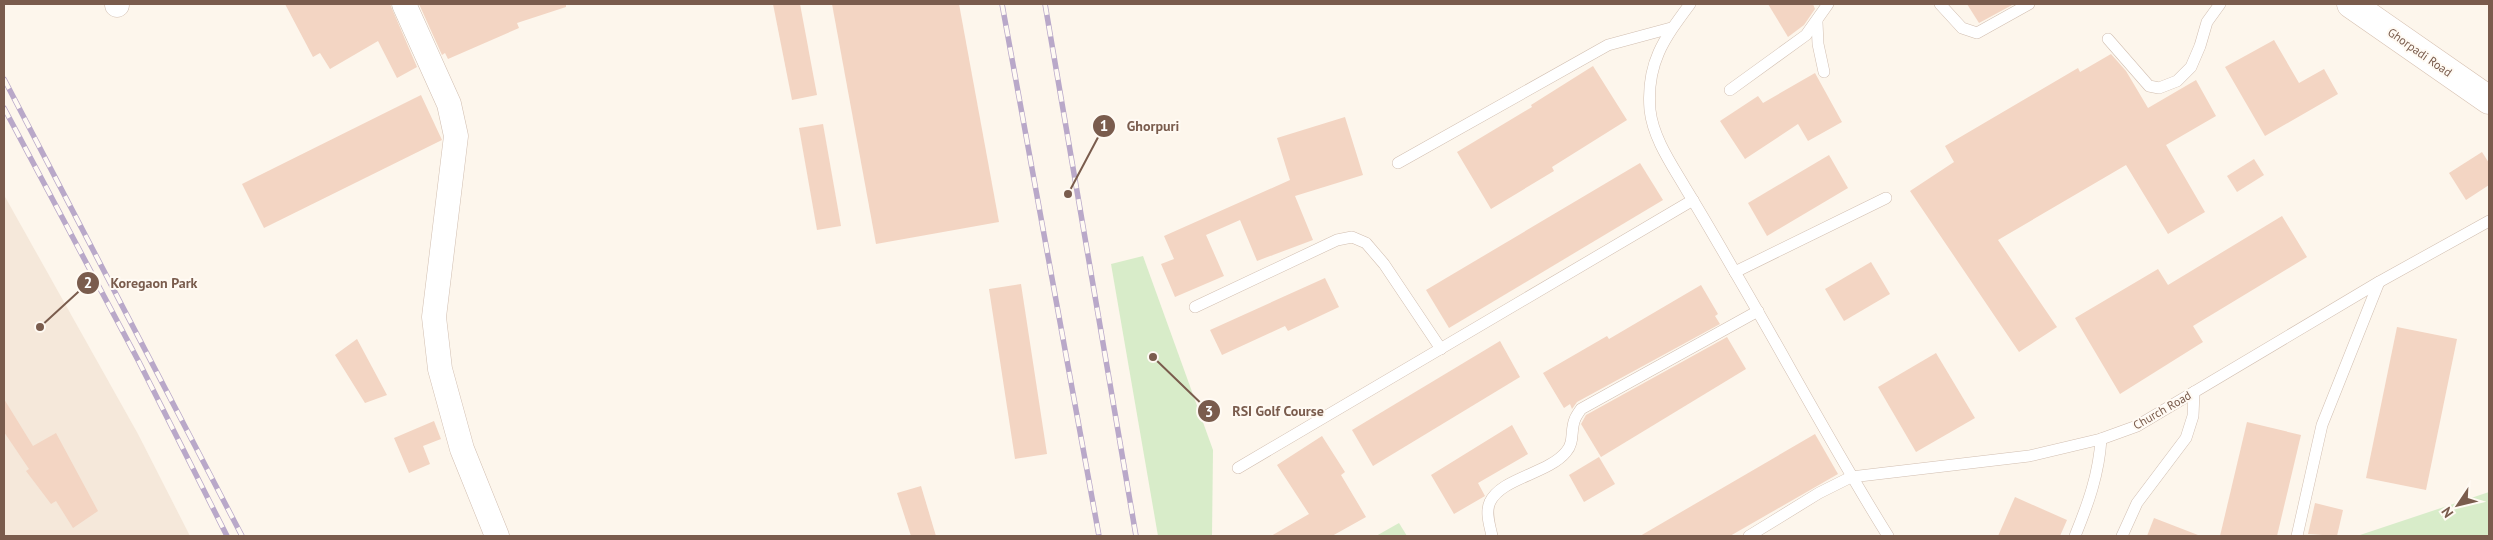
<svg xmlns="http://www.w3.org/2000/svg" width="2493" height="540" font-family="'PT Sans',sans-serif">
<style>
.residential{fill:#f5e8da}
.green{fill:#d8ecc9}
.building{fill:#f3d5c3}
.lines{fill:none;stroke-linecap:round;stroke-linejoin:round}
.service-casing{stroke:#d1beb0;stroke-width:12}
.minor-casing{stroke:#d1beb0;stroke-width:25}
.secondary-casing{stroke:#d6c0b0;stroke-width:29}
.service{stroke:#fff;stroke-width:11}
.minor{stroke:#fff;stroke-width:24}
.secondary{stroke:#fff;stroke-width:28}
.rail-casing{stroke:#b9a8c9;stroke-width:5.5}
.rail{stroke:#fffaf3;stroke-width:4;stroke-dasharray:11;stroke-linecap:butt}
.labels{text-anchor:middle;dominant-baseline:central;stroke-width:4;stroke-linejoin:round;paint-order:stroke}
.street-label{font-size:12px;fill:#7a5c4d;stroke:#fffaf3}
.leader{fill:none;stroke:#7a5c4d;stroke-width:2}
.callout-dot{fill:#7a5c4d;stroke:#fffaf3;stroke-width:2}
.mark-label{font-size:15px;text-anchor:middle;font-weight:bold;fill:#fff}
.callout-label{font-size:14px;text-anchor:middle;font-weight:bold;fill:#7a5c4d;stroke:#fffaf3;stroke-width:4;stroke-linejoin:round;paint-order:stroke}
</style>
<rect width="100%" height="100%" fill="#fdf6ec"/>
<!-- residential -->
<path class="residential" d="M4,195L138,434L190,536H4Z"/>
<!-- green -->
<g class="green">
<path d="M1143,256L1213,450L1212,536H1158L1111,264Z"/>
<path d="M2489,492V536H2357Z"/>
<path d="M1399,523L1407,536H1376Z"/>
</g>
<!-- building -->
<g class="building">
<path d="M285,4H390L417,67L397,78L378,41L330,69L320,53L313,57Z"/>
<path d="M419,4H566V7L517,23L519,28L448,59L445,53L442,55Z"/>
<path d="M773,4H800L817,95L792,100Z"/>
<path d="M832,4H959L999,222L876,244Z"/>
<path d="M1768,4H1813L1815,9L1804,25L1788,37Z"/>
<path d="M1967,4H2014L1979,23Z"/>
<path d="M2274,40L2299,83L2324,69L2338,94L2265,136L2225,67Z"/>
<path d="M2111,54L2126,71L2148,108L2196,80L2216,116L2166,145L2205,212L2168,234L2126,165L1998,240L2057,327L2019,352L1910,191L1954,162L1945,146L2078,68L2080,72Z"/>
<path d="M1593,66L1627,120L1552,167L1554,171L1491,209L1457,152L1532,107L1531,105Z"/>
<path d="M1815,73L1842,122L1808,141L1798,124L1745,159L1720,121L1758,96L1763,103Z"/>
<path d="M421,95L442,140L264,228L242,184Z"/>
<path d="M1345,117L1363,175L1295,196L1313,240L1257,261L1240,220L1206,235L1224,276L1175,297L1161,264L1174,259L1164,236L1290,180L1277,138Z"/>
<path d="M823,124L841,226L817,230L799,128Z"/>
<path d="M2482,152L2489,163V185L2466,200L2449,173Z"/>
<path d="M1829,155L1848,188L1767,236L1748,203Z"/>
<path d="M2254,159L2264,175L2237,192L2227,176Z"/>
<path d="M1640,163L1663,200L1449,328L1426,290Z"/>
<path d="M2282,216L2307,257L2193,326L2203,342L2120,394L2075,318L2158,269L2168,285Z"/>
<path d="M1871,262L1890,294L1844,321L1825,289Z"/>
<path d="M1325,278L1339,307L1288,331L1285,326L1222,355L1210,330Z"/>
<path d="M1021,284L1047,454L1015,459L989,289Z"/>
<path d="M1701,285L1718,314L1715,316L1720,324L1577,402L1572,409L1570,404L1564,408L1543,373L1607,336L1609,339Z"/>
<path d="M2397,327L2457,339L2426,490L2366,478Z"/>
<path d="M1727,337L1746,369L1601,457L1581,424L1586,415Z"/>
<path d="M357,339L387,395L365,403L335,355Z"/>
<path d="M1500,341L1520,377L1373,466L1352,430Z"/>
<path d="M1936,353L1975,418L1916,452L1878,387Z"/>
<path d="M4,399L33,446L56,433L98,511L73,528L56,501L51,504L26,471L29,469L4,432Z"/>
<path d="M434,421L441,439L423,446L430,464L409,473L394,438Z"/>
<path d="M2247,422L2301,435L2277,536H2220Z"/>
<path d="M1512,425L1528,454L1478,483L1485,496L1454,514L1431,475Z"/>
<path d="M1815,434L1838,474L1730,536H1640Z"/>
<path d="M1322,436L1345,472L1341,475L1366,517L1332,536H1271L1309,514L1277,465Z"/>
<path d="M1599,457L1615,484L1584,502L1569,475Z"/>
<path d="M921,486L936,536H911L897,493Z"/>
<path d="M2015,497L2067,520L2060,536H1998Z"/>
<path d="M2315,503L2343,510L2337,536L2308,534Z"/>
<path d="M2154,518L2198,535V536H2147Z"/>
</g>
<g class="lines">
<!-- service casing -->
<g class="service-casing">
<g id="service">
<path d="M1690,4C1664,39 1646,63 1650,110C1653,138 1672,165 1686,189C1702,215 1717,241 1732,267C1785,357 1833,448 1888,536"/>
<path d="M1940,4L1962,28L1977,33L2029,4"/>
<path d="M1817,22L1818,44L1824,72"/>
<path d="M2108,39L2149,86L2159,88L2177,81L2191,67L2200,46L2207,22L2220,4"/>
<path d="M1730,90L1806,35L1828,4"/>
<path d="M1398,163L1608,45L1671,28"/>
<path d="M1735,272L1886,198"/>
<path d="M1195,307L1337,240L1352,237L1366,243L1384,264L1441,349"/>
<path d="M1238,468L1693,200"/>
<path d="M1492,536C1490,526 1485,512 1490,502C1501,478 1548,474 1566,452C1575,442 1570,430 1575,419C1576,416 1579,412 1581,409L1758,311"/>
<path d="M1749,536L1819,493L1851,477L2029,456L2101,439L2137,426L2379,282L2489,221"/>
<path d="M2075,536C2088,504 2099,474 2101,439"/>
<path d="M2122,536L2137,503L2186,438L2193,416L2194,392"/>
<path d="M2297,536L2322,425L2379,282"/>
</g>
</g>
<!-- minor casing -->
<g class="minor-casing">
<g id="minor">
<path d="M117,4V5"/>
<path d="M404,4L449,104L456,136L434,317L440,369L462,449L497,536"/>
</g>
</g>
<!-- secondary casing -->
<g class="secondary-casing">
<path id="secondary" d="M2351,4L2489,100"/>
</g>
<!-- service -->
<use href="#service" class="service"/>
<!-- minor -->
<use href="#minor" class="minor"/>
<!-- secondary -->
<use href="#secondary" class="secondary"/>
<!-- rail casing -->
<g class="rail-casing">
<g id="rail">
<path d="M1002,4L1099,536"/>
<path d="M1045,4L1136,536"/>
<path d="M4,79L242,536"/>
<path d="M4,108L139,362L227,536"/>
</g>
</g>
<!-- rail -->
<use href="#rail" class="rail"/>
</g>
<g class="labels">
<!-- street labels -->
<g class="street-label">
<text transform="translate(2420 52) rotate(35)">Ghorpadi Road</text>
<text transform="translate(2162 410) rotate(-30)">Church Road</text>
</g>
</g>
<!-- callouts -->
<path class="leader" d="M1068 194L1104 126M40 327L88 283M1153 357L1209 411"/>
<g class="callout-dot">
<circle cx="1068" cy="194" r="5"/>
<circle cx="40" cy="327" r="5"/>
<circle cx="1153" cy="357" r="5"/>
<circle cx="1104" cy="126" r="12"/>
<circle cx="88" cy="283" r="12"/>
<circle cx="1209" cy="411" r="12"/>
</g>
<g class="mark-label">
<text x="1104" y="131">1</text>
<text x="88" y="288">2</text>
<text x="1209" y="417">3</text>
</g>
<g class="callout-label">
<text x="1153" y="131">Ghorpuri</text>
<text x="154" y="288">Koregaon Park</text>
<text x="1278" y="416">RSI Golf Course</text>
</g>
<!-- border -->
<rect width="2493" height="540" fill="none" stroke="#7a5c4d" stroke-width="10"/>
<!-- north arrow -->
<g transform="translate(2458 505) rotate(235)" stroke="#fffaf3" stroke-width="4" paint-order="stroke">
<path d="M0-4L9 19L0 12L-9 19Z" fill="#7a5c4d"/>
<text y="-8" font-size="14" font-weight="bold" text-anchor="middle" fill="#7a5c4d">N</text>
</g>
</svg>
